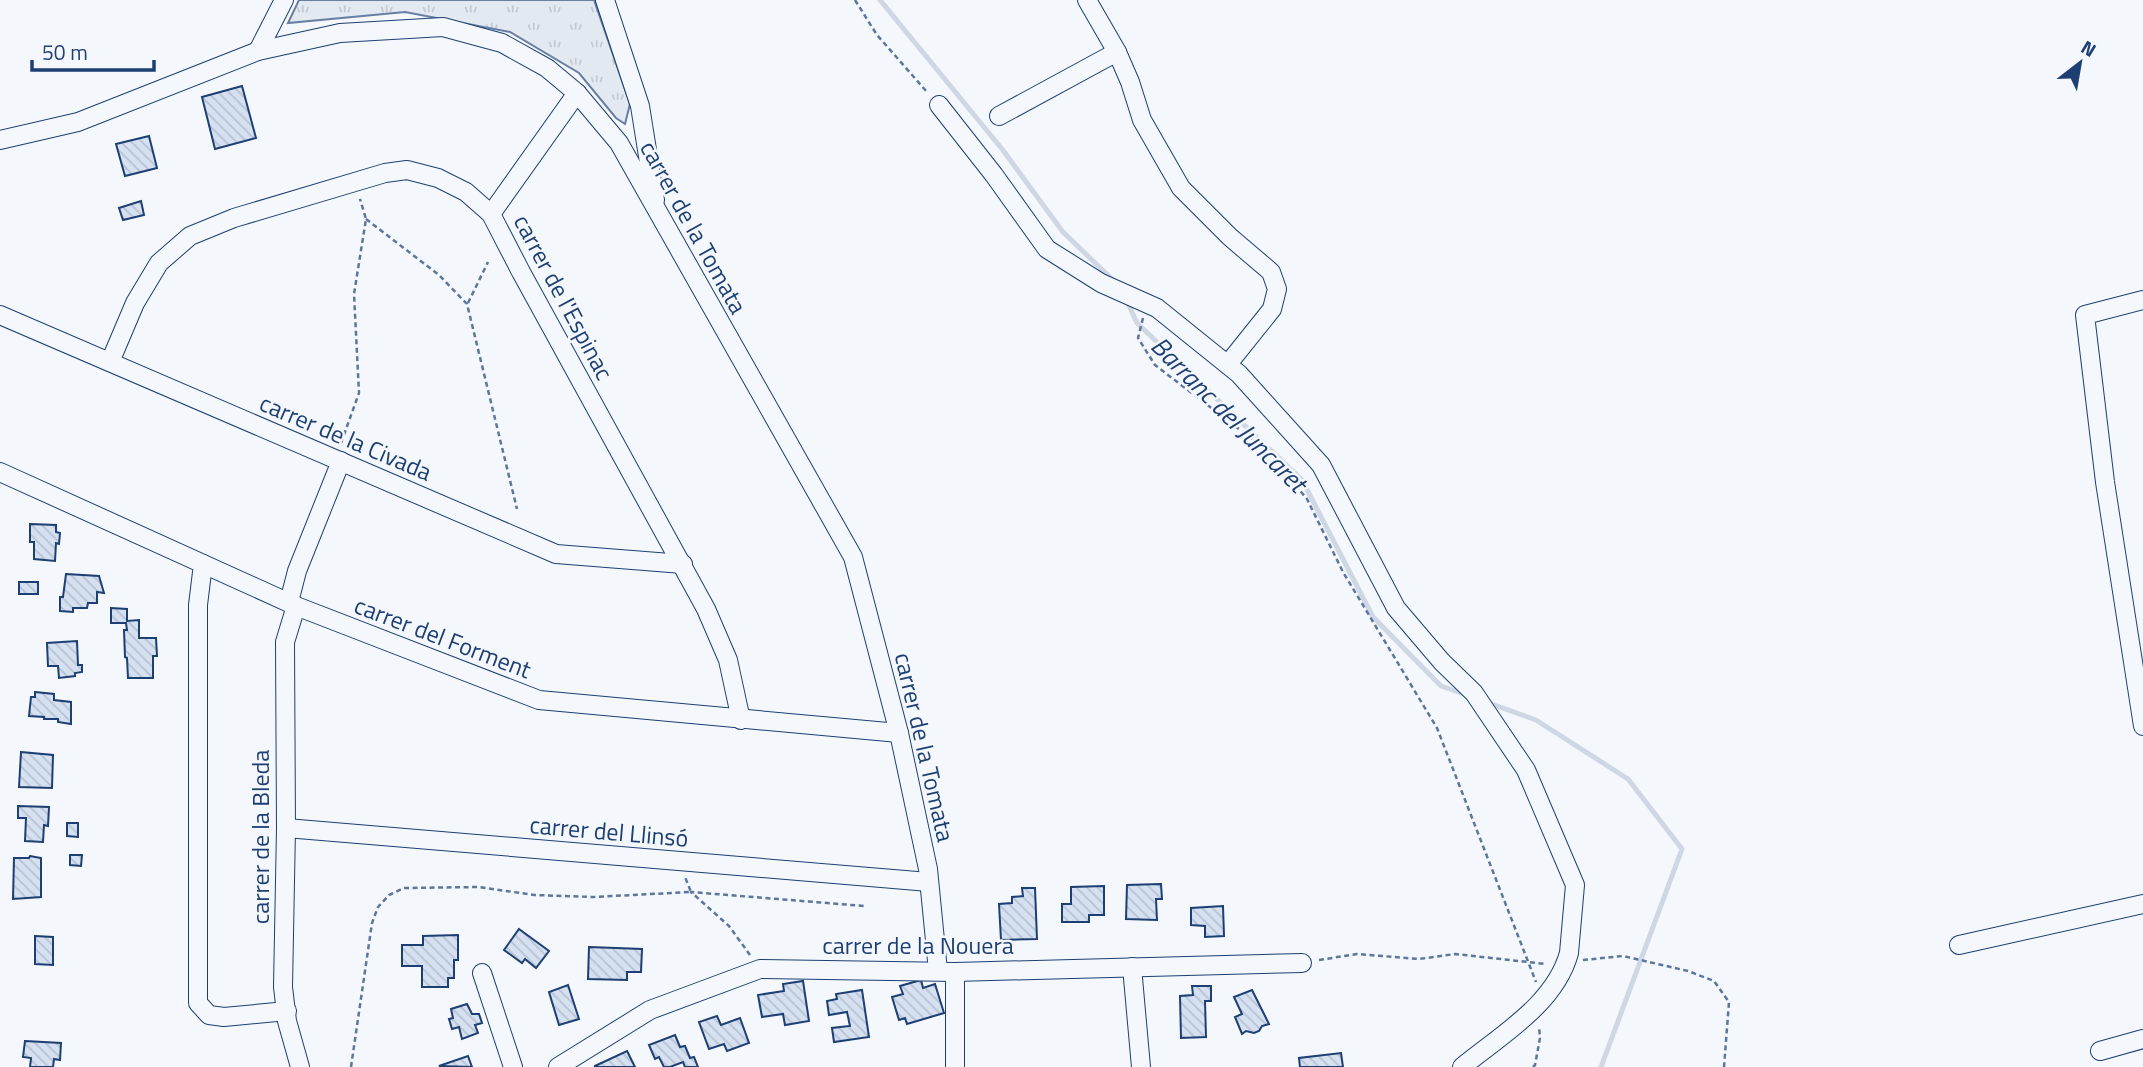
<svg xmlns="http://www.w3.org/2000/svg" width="2143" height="1067" font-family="'Titillium Web',sans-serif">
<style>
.park{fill:url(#park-tufts);stroke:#687fa3;stroke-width:2}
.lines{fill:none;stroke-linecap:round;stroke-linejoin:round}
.stream{stroke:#cfd7e4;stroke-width:5}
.building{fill:url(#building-back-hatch);stroke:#1d3f73;stroke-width:2}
.minor-casing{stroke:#1d3f73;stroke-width:20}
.path{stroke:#5e769c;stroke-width:2.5;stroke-dasharray:5 3.5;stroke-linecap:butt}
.minor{stroke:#f4f7fb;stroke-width:18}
.labels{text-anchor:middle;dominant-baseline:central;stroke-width:5;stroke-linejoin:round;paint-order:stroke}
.street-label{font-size:24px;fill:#1d3f73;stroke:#f4f7fb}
.water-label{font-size:26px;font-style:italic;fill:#1d3f73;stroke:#f4f7fb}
</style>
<defs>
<pattern id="park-tufts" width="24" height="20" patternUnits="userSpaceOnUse" patternTransform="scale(1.75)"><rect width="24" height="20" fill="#e3e9f0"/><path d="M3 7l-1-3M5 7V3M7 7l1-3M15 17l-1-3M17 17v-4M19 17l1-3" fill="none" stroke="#c2c9d1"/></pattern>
<pattern id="building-back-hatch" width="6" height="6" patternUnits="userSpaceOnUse" patternTransform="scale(1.75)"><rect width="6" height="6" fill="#d5e0f0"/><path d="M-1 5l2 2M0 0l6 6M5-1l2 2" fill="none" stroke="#b6c1d1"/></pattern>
</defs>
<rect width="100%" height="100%" fill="#f4f7fb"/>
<!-- park -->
<path class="park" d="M299,0H594L630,104L625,124L616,118L579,73L510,32L405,12L288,23Z"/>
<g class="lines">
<!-- stream -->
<g class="stream">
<path d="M880,0L1002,149L1063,232L1115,282"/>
<path d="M1126,299L1137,323L1302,480L1373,617L1441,686L1467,695"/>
<path d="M1486,702L1536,720L1628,779L1682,849L1601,1067"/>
</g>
</g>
<!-- building -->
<g class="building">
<path d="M242,86L256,138L215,149L202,97Z"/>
<path d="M149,136L157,168L125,176L116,144Z"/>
<path d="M141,201L144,215L123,220L119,208Z"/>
<path d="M30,524L56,525V532L60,533L59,544L56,543L55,561L34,559V542H30Z"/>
<path d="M66,574L99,576L104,593L97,592V603H88L87,608H73V612L60,611V597H63Z"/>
<rect x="19" y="582" width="19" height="12"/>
<path d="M111,608L127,609V621L139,620V638H156L157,656H153V678H128L127,658L125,657L124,630H127L126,623H111Z"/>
<path d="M77,641L78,665H82V672L75,673V676L59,678L58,666H48L47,643Z"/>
<path d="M35,692L54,694V700L71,702V724L58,722V719H44V717L29,716L31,697H35Z"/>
<path d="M21,752L53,755L52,788L19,787Z"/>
<path d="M18,806L49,807L48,826L44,825L43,842L25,841L26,818H18Z"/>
<path d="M67,823H78V837L67,836Z"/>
<path d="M70,855H82L81,866L70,865Z"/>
<path d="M30,856L41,858V897L13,899L14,858H29Z"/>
<path d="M1161,884L1162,899H1156L1157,920L1126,919L1127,885Z"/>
<path d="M1104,886V915H1089V922H1062V904H1071V887Z"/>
<path d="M1022,888H1035L1037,939L1001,940L999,904L1012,903V897L1023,896Z"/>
<path d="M1223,906L1224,936L1205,937V926L1191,925V908Z"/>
<path d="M519,929L549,951L536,968L525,959L522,963L504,950Z"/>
<path d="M458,935V960H454V978H448V987H422V966H402V945H423V936Z"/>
<path d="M35,936L53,937V965L35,964Z"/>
<path d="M589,947L642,949L641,972H627V980L588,979Z"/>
<path d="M921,980L923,988L935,984L944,1013L907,1024L905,1018L899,1020L892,997L903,994L900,986Z"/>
<path d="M803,981L809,1021L785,1025L783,1014L762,1017L758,995L784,991L783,984Z"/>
<path d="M568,985L579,1019L559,1025L549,992Z"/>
<path d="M1192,986H1211V1001H1205L1206,1037L1181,1038L1180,996L1193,995Z"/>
<path d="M862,990L869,1037L834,1042L832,1028L850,1026L847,1012L829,1015L827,1001L837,999L836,994Z"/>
<path d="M1252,990L1269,1024L1262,1026L1259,1031L1254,1033L1246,1031L1242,1034L1235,1017L1242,1014L1234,997Z"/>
<path d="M467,1004L472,1014H479L482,1023L475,1025L478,1033L462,1039L459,1027L452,1029L449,1019L453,1018L451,1009Z"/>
<path d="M717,1016L721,1025L740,1018L749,1043L727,1051L724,1044L709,1049L699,1022Z"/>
<path d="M675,1035L680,1047L685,1046L690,1058L694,1057L698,1067H685L683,1062L670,1067H664L659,1057L655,1059L649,1045Z"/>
<path d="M25,1041L61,1043L60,1060L54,1059L53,1067H30L31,1058L23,1057Z"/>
<path d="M627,1051L635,1067H595V1066Z"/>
<path d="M1341,1053L1343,1067H1300L1299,1058Z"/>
<path d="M468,1056L472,1067L439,1066Z"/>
</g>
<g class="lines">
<!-- minor casing -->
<g class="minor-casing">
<g id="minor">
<path d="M605,0L640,106L655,200"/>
<path d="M1087,0L1117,52L1130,82L1142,120L1181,188L1230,237L1271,272L1277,289L1272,309L1228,364"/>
<path d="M258,51L284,0"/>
<path d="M939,105L994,175L1047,249L1101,283L1157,308L1239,374L1321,465L1396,608L1442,662L1474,693L1526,770L1575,885L1569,953C1555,1004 1501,1035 1462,1067"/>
<path d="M999,116L1117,52"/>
<path d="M0,140L78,122L258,51L340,33L443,27L502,43L547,68L577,93L619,143L853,557L899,733L928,869L938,971"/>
<path d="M491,214L577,93"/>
<path d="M2143,300L2085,315L2105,482L2143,726"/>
<path d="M0,315L556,554L683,564"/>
<path d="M110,362L135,303L159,263L190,236L234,218L385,173L407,170L438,178L466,192L491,214L521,272L706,609L728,660L741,720"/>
<path d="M0,472L296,606L539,700L899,733"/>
<path d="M203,564L198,605V1003L209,1015L224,1017L287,1011"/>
<path d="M289,602L297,571L341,461"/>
<path d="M296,606L285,642L286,828L283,987L287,1021L300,1067"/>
<path d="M286,828L929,882"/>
<path d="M1959,945L2143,904"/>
<path d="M1132,967L1141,1067"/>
<path d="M955,972V1067"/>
<path d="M482,973L513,1067"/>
<path d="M2100,1051L2143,1039"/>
<path d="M558,1067L650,1010L760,969L955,972L1302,963"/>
</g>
</g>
<!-- path -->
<g class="path">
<path d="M855,0L877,35L927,92"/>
<path d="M366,219L439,275L467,304L517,509"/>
<path d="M468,303L488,262"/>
<path d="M1143,318L1138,338L1155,365L1265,449L1307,499L1343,572L1437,728L1536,982"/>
<path d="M341,443L359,393L354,294L366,219L360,199"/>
<path d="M750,955L729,926L691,892L864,906"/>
<path d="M1319,960L1357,954L1419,959L1455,954L1546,964"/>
<path d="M1583,960L1623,956L1688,971L1714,981L1729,1002L1724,1067"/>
<path d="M351,1067L372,923L378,907L389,895L404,888L479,887L534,895L593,897L691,892L685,877"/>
<path d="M1533,1067L1535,1065L1540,1038L1539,1026"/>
</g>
<!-- minor -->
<use href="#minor" class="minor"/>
</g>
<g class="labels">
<!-- street labels -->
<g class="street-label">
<text transform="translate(694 227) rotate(61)">carrer de la Tomata</text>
<text transform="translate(564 297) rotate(62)">carrer de l'Espinac</text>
<text transform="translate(346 437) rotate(23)">carrer de la Civada</text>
<text transform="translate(443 637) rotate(21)">carrer del Forment</text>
<text transform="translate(925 747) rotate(77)">carrer de la Tomata</text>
<text transform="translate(609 831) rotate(5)">carrer del Llinsó</text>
<text transform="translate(260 837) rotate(-90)">carrer de la Bleda</text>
<text x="918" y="945">carrer de la Nouera</text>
</g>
<!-- water labels -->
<g class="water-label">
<text transform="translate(1229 414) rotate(45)">Barranc del Juncaret</text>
</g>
</g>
<!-- north arrow -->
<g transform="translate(2080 63) rotate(31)" stroke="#f4f7fb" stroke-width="5" paint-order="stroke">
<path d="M0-5L12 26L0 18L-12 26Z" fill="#1d3f73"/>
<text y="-10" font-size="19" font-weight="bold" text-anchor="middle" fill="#1d3f73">N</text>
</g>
<!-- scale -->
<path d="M32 60v10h122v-10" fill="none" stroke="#1d3f73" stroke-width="3.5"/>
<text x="42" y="60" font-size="21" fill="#1d3f73" stroke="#f4f7fb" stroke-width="5" paint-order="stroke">50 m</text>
</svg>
